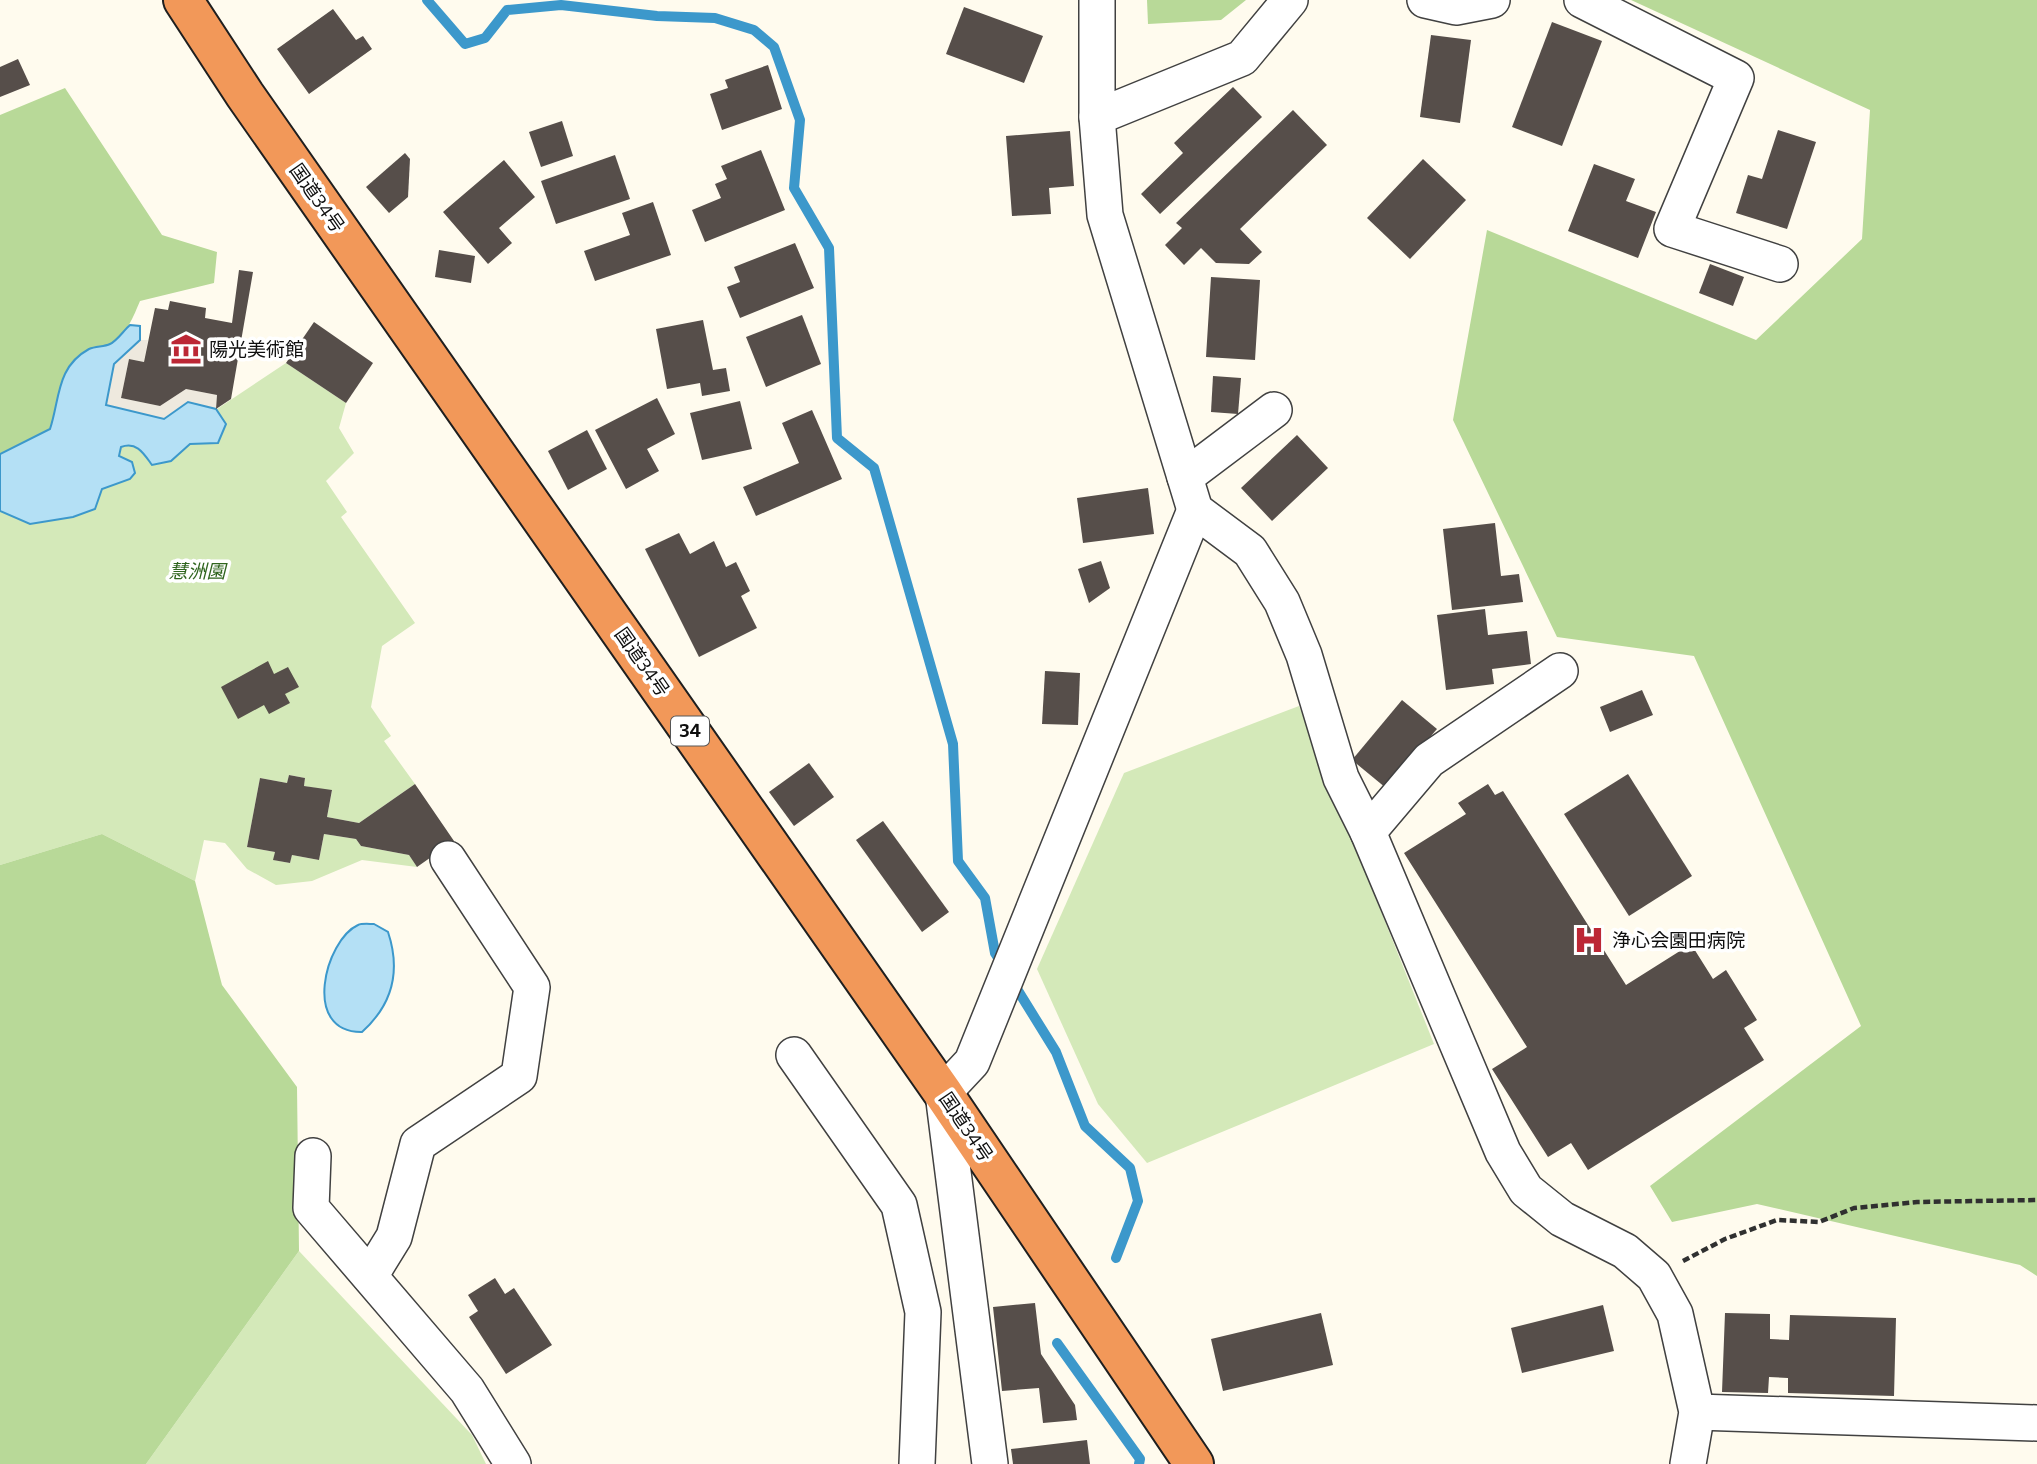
<svg xmlns="http://www.w3.org/2000/svg" width="2037" height="1464" font-family="Bitter,'Noto Sans JP',serif">
<style>
.green{fill:#d4e9b9}
.forest{fill:#b8d998}
.plaza{fill:#eee9de}
.water{fill:#b4e0f5;stroke:#3c98cb;stroke-width:2}
.lines{fill:none;stroke-linecap:round;stroke-linejoin:round}
.stream{stroke:#3c98cb;stroke-width:10}
.building{fill:#564e4a}
.minor-casing{stroke:#414141;stroke-width:38}
.highway-casing{stroke:#1f1f1f;stroke-width:42}
.path{stroke:#303030;stroke-width:4.5;stroke-dasharray:7 3.5;stroke-linecap:butt}
.minor{stroke:#fff;stroke-width:35}
.highway{stroke:#f29859;stroke-width:38}
.labels{text-anchor:middle;dominant-baseline:central;stroke-width:7;stroke-linejoin:round;paint-order:stroke}
.shield{fill:#fff;stroke:#565656;stroke-width:2}
.shield-label{font-size:18px;font-weight:bold;fill:#0e0e0e}
.street-label{font-size:19px;fill:#0e0e0e;stroke:#fff}
.poi-label{font-size:19px;fill:#0e0e0e;stroke:#fff;text-anchor:start}
.park-label{font-size:19px;font-style:italic;fill:#30651f;stroke:#fff}
</style>
<rect width="100%" height="100%" fill="#fffbee"/>
<!-- green -->
<g class="green">
<path d="M130,325L140,326V340L114,364L106,406L217,409L286,363L346,403L339,428L354,453L326,481L347,512L341,517L415,623L382,646L371,707L391,736L384,741L415,784L359,823L327,817L332,791L304,786L305,778L289,775L287,783L260,778L247,847L275,852L274,860L290,863L292,855L319,860L324,834L356,839L361,846L409,855L417,867L362,860L312,881L276,885L247,869L225,843L204,840L195,881L102,834L0,865V454L50,429L56,410Z"/>
<path d="M1299,706L1434,1044L1147,1163L1098,1104L1037,969L1124,773Z"/>
<path d="M299,1251L472,1435L486,1464H146Z"/>
</g>
<!-- forest -->
<g class="forest">
<path d="M1147,0H1246L1221,20L1148,24Z"/>
<path d="M1631,0H2037V1276L2020,1265L1757,1204L1672,1222L1650,1186L1861,1026L1694,656L1557,637L1453,420L1487,230L1756,340L1862,239L1870,110Z"/>
<path d="M65,88L162,235L217,252L214,283L140,301C134,315 126,337 110,344C97,349 85,347 76,359C55,385 59,400 51,429L0,454V115Z"/>
<path d="M102,834L195,881L222,985L297,1087L299,1251L146,1464H0V865Z"/>
</g>
<!-- plaza -->
<path class="plaza" d="M140,340H148L144,362L129,359L121,398L160,406L186,389L217,395L216,409L188,402L165,419L106,405L114,364Z"/>
<!-- water -->
<g class="water">
<path d="M130,325L140,326V340L114,364L106,405L164,419L188,402L216,409L226,424L218,443L190,444L171,461L152,465C144,454 137,441 121,447L119,456L132,462L135,473L130,479L102,489L95,509L73,517L30,524L0,511V454L50,429C60,399 56,367 89,349C96,346 104,347 110,344C117,341 124,330 130,325Z"/>
<path d="M374,924L388,932C401,971 392,1005 362,1032C301,1033 325,940 358,925C362,923 369,924 374,924Z"/>
</g>
<g class="lines">
<!-- stream -->
<g class="stream">
<path d="M427,0L465,44L485,38L507,10L561,5L657,16L715,18L754,30L774,47L800,120L794,188L829,248L837,438L874,468L953,744L958,861L985,898L995,953L1004,967"/>
<path d="M1012,981L1056,1052L1085,1126L1130,1168L1138,1201L1116,1258"/>
<path d="M1057,1343L1140,1459L1139,1464"/>
</g>
</g>
<!-- building -->
<g class="building">
<path d="M964,7L1043,36L1024,83L946,54Z"/>
<path d="M333,9L356,40L363,36L372,49L309,94L277,49Z"/>
<path d="M1552,22L1602,41L1562,146L1512,127Z"/>
<path d="M1431,35L1471,40L1460,123L1420,117Z"/>
<path d="M18,59L30,85L0,97V67Z"/>
<path d="M768,65L782,109L722,130L710,94L728,88L725,80Z"/>
<path d="M1233,87L1262,117L1160,214L1141,194L1183,153L1174,143Z"/>
<path d="M1293,110L1327,145L1240,229L1262,252L1249,264L1216,263L1201,248L1184,265L1165,245L1182,228L1176,223Z"/>
<path d="M562,121L573,156L541,167L529,132Z"/>
<path d="M1778,130L1816,142L1787,229L1736,213L1748,175L1762,179Z"/>
<path d="M1070,131L1074,186L1049,188L1051,214L1012,216L1006,136Z"/>
<path d="M761,150L785,210L705,242L692,210L721,198L715,184L727,179L721,166Z"/>
<path d="M405,153L410,159L408,197L389,213L366,187Z"/>
<path d="M615,155L630,199L556,224L541,181Z"/>
<path d="M1423,159L1466,200L1410,259L1367,218Z"/>
<path d="M504,160L535,197L499,228L512,243L488,264L443,212Z"/>
<path d="M1594,164L1635,179L1626,201L1656,212L1638,258L1568,231Z"/>
<path d="M653,202L671,255L595,281L584,251L630,235L622,213Z"/>
<path d="M795,243L814,288L740,318L727,287L740,282L734,267Z"/>
<path d="M439,250L475,256L471,283L435,277Z"/>
<path d="M1710,264L1744,277L1733,306L1699,293Z"/>
<path d="M239,270L253,272L231,399L216,409L217,395L186,389L160,406L121,398L129,359L144,362L155,308L168,310L170,301L206,308L205,318L232,323Z"/>
<path d="M1211,277L1260,280L1255,360L1206,357Z"/>
<path d="M802,315L821,364L766,387L746,337Z"/>
<path d="M703,320L713,370L726,368L730,391L702,396L700,383L667,389L656,329Z"/>
<path d="M314,322L373,363L346,403L286,363Z"/>
<path d="M1213,376L1241,378L1238,414L1211,412Z"/>
<path d="M657,398L675,434L647,449L659,471L626,489L595,430Z"/>
<path d="M740,401L752,449L702,460L690,413Z"/>
<path d="M812,410L842,479L756,516L743,487L799,463L782,423Z"/>
<path d="M587,430L607,469L568,490L548,451Z"/>
<path d="M1297,435L1328,468L1272,521L1241,488Z"/>
<path d="M1148,488L1154,534L1083,543L1077,498Z"/>
<path d="M1495,523L1501,576L1519,574L1523,602L1452,610L1443,529Z"/>
<path d="M679,533L690,554L714,541L726,567L736,562L750,591L741,596L757,628L699,657L645,549Z"/>
<path d="M1101,561L1110,588L1089,603L1078,569Z"/>
<path d="M1485,609L1488,635L1527,631L1531,664L1492,669L1494,684L1446,690L1437,615Z"/>
<path d="M268,661L274,674L288,667L299,687L285,694L290,703L269,714L264,705L238,719L221,687Z"/>
<path d="M1045,671L1080,673L1078,725L1042,724Z"/>
<path d="M1642,690L1653,715L1610,732L1600,707Z"/>
<path d="M1402,700L1437,729L1386,788L1352,760Z"/>
<path d="M809,763L834,797L794,826L769,792Z"/>
<path d="M1628,774L1692,876L1629,916L1564,814Z"/>
<path d="M289,775L305,778L304,786L332,790L327,817L359,823L415,784L454,841L417,867L409,855L361,846L356,839L324,834L319,860L292,855L290,863L273,860L275,852L247,847L260,778L287,783Z"/>
<path d="M1488,784L1495,795L1503,791L1626,985L1691,944L1713,979L1726,970L1757,1020L1744,1028L1764,1060L1588,1170L1571,1143L1548,1157L1492,1069L1527,1047L1404,853L1466,814L1458,803Z"/>
<path d="M883,821L949,912L922,932L856,840Z"/>
<path d="M495,1278L505,1294L514,1288L552,1345L506,1374L469,1317L478,1311L468,1295Z"/>
<path d="M1035,1303L1041,1354L1075,1405L1077,1420L1043,1423L1039,1388L1002,1391L993,1307Z"/>
<path d="M1603,1305L1614,1351L1522,1373L1511,1328Z"/>
<path d="M1321,1313L1333,1365L1223,1391L1211,1339Z"/>
<path d="M1725,1313L1770,1314V1339L1789,1340L1790,1315L1896,1318L1894,1396L1788,1393V1378L1769,1377L1768,1393L1722,1392Z"/>
<path d="M1087,1440L1090,1464H1013L1011,1449Z"/>
</g>
<g class="lines">
<!-- minor casing -->
<g class="minor-casing">
<g id="minor">
<path d="M1097,0V117L1105,215L1195,510L1250,551L1282,602L1304,655L1341,778L1368,832L1503,1152L1526,1190L1562,1219L1625,1251L1654,1276L1675,1314L1697,1412L1688,1464"/>
<path d="M1425,0L1456,7L1492,0"/>
<path d="M1582,0L1736,78L1672,229L1780,264"/>
<path d="M1097,117L1242,58L1290,0"/>
<path d="M1185,477L1274,410"/>
<path d="M1368,832L1429,760L1560,671"/>
<path d="M794,1055L899,1205L923,1312L917,1464"/>
<path d="M313,1156L311,1208L467,1390L513,1464"/>
<path d="M370,1276L394,1237L418,1144L519,1076L532,987L448,859"/>
<path d="M1697,1412L2037,1423"/>
<path d="M990,1464L943,1093L972,1062L1195,510"/>
</g>
</g>
<!-- highway casing -->
<g class="highway-casing">
<path id="highway" d="M183,0L245,95L943,1093L1194,1464"/>
</g>
<!-- path -->
<path class="path" d="M1683,1261L1725,1239L1777,1220L1819,1222L1854,1208L1917,1202L2037,1200"/>
<!-- minor -->
<use href="#minor" class="minor"/>
<!-- highway -->
<use href="#highway" class="highway"/>
</g>
<!-- icons -->
<defs>
<g id="museum-bare" transform="scale(2.415)"><path d="M0-6L6-3V-2H-6V-3ZM-5-1h2V3h-2ZM-1-1h2V3h-2ZM3-1h2V3H3ZM-6 4H6V6H-6Z" fill="#bc2735" stroke="#fff" stroke-width="2.5" paint-order="stroke"/></g>
<g id="hospital-bare" transform="scale(2.415)"><path d="M-5-5h3v3.5h4V-5h3V5h-3V1.5h-4V5h-3Z" fill="#bc2735" stroke="#fff" stroke-width="2.5" paint-order="stroke"/></g>
</defs>
<g fill-rule="evenodd">
<use href="#museum-bare" x="186" y="349"/>
<use href="#hospital-bare" x="1589" y="940"/>
</g>
<g class="labels">
<!-- shield labels -->
<rect class="shield" x="671" y="716.5" width="38" height="29" rx="5"/>
<g class="shield-label">
<text x="690" y="731">34</text>
</g>
<!-- street labels -->
<g class="street-label">
<text transform="translate(317 198) rotate(55)">国道34号</text>
<text transform="translate(642 662) rotate(55)">国道34号</text>
<text transform="translate(966 1127) rotate(56)">国道34号</text>
</g>
<!-- poi labels -->
<g class="poi-label">
<text x="209" y="349">陽光美術館</text>
<text x="1612" y="940">浄心会園田病院</text>
</g>
<!-- park labels -->
<g class="park-label">
<text x="197" y="571">慧洲園</text>
</g>
</g>
</svg>
